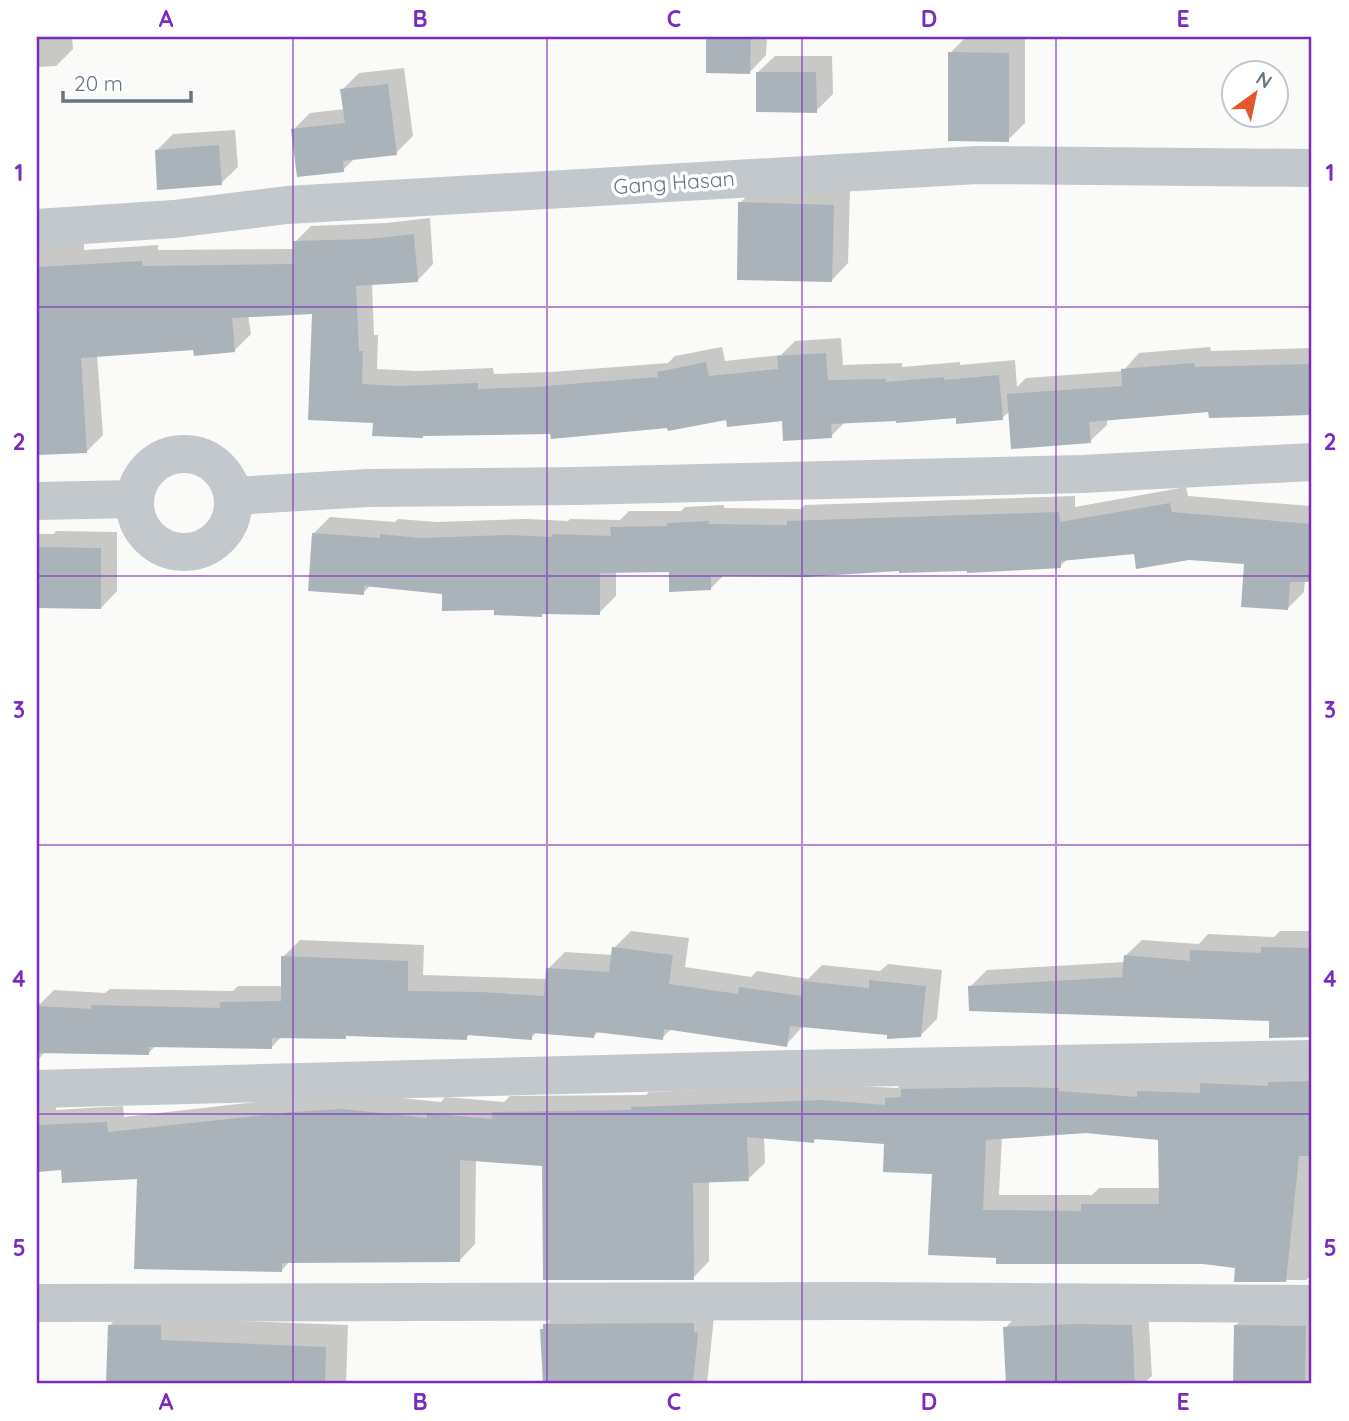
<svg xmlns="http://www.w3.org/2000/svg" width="1349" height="1421" font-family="Quicksand,sans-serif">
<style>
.shadow{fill:#0003;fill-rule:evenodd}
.building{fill:#aab3b9;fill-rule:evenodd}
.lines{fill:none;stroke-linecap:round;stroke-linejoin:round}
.street{stroke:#c3c8cc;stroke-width:38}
.grid{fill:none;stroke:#7b2cbf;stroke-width:2;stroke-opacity:0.55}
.labels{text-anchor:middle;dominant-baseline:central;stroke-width:7;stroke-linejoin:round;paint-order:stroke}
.street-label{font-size:21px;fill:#657683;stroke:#fff}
.neatline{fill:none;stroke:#7b2cbf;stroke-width:2.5}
.grid-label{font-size:23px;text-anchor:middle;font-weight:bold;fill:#7b2cbf}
</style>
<rect width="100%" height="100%" fill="#fafaf8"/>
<!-- shadow -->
<g class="shadow">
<path d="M37,37H72L73,49L56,66L37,67Z"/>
<path d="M708,37H767L766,55L750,72H707Z"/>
<path d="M966,37H1025V123L1008,140L950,53Z"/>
<path d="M775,56H832L833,94L816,111L758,72Z"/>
<path d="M404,68L413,136L396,153L355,158L343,170L293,130L310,113L345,109L342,90L359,73Z"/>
<path d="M235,130L238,167L221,183L157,150L173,134Z"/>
<path d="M757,186L850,189L848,263L832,280L740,203Z"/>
<path d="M430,218L433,264L417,281L372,283L374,335H378L377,369L417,371L493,368L494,374L551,372L668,363L675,356L722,347L725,361L781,355L795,341L841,338L843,365L902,363V367L960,362V365L1015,360L1017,387L1026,378L1123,371L1139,353L1210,347L1211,351L1312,348V415L1210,410L1107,419V425L1090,441L1010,411L1002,418L957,416L846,421L831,436L784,419L728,418L669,426L552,433L374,421L313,312L248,315L251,334L235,350L195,348L97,355L103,435L87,451L37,453V235L84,236V250L158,245V250L295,249V242L311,226L386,223Z"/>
<path d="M1186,487L1188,496L1310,506L1312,504V580H1305L1304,592L1288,608L1246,562L1135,552L1069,558L1060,566L725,574L710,589L670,570L616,571V596L599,613L496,608L443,592L371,585L363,593L313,534L330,517L395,522L398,519L437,522L526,519L568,521L570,519L620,520L629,511H681L685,507L724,505V508L801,509L805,505L1075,496V507Z"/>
<path d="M56,531L117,532V591L101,608L37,599V534H54Z"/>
<path d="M631,931L689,938L685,967L751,977L757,971L808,979L822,965L880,971L888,964L942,970L937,1019L920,1036L803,1026L786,1045L672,1028L662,1038L599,1031L594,1036L537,1032L531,1038L471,1033L466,1038L348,1034L345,1037L282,1036L272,1047L156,1045L148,1054L45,1052L37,1061V1003L40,1004L54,990L105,993L110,989L233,991L238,986H283V957L300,940L424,945L423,975L547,979L548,969L565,952L613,955L614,948Z"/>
<path d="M1280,931H1312V1036H1270L1271,1020L970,987L987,970L1125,962V956L1142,940L1199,944L1208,934L1274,937Z"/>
<path d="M1312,1064V1274L1306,1280H1236V1267L1203,1262L997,1256L934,1172L886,1142L817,1138L813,1141L764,1137L765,1163L748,1179L709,1180V1261L693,1278L544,1164L476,1159L475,1244L459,1261H290L282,1270L138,1177L63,1168L37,1171V1090L55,1095L56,1110L123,1106L124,1117L309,1096L360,1094L441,1102L445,1097L504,1102L510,1096L646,1095L649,1092L840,1085L897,1088L904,1082ZM1086,1132L1160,1138V1188H1099L1092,1195H999L1002,1137Z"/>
<path d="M132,1303L182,1319L348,1325L346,1384H108L110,1325Z"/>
<path d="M561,1308L714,1317L707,1384H544L542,1330Z"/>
<path d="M1148,1309L1152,1376L1143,1384H1008L1005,1328L1022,1311Z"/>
<path d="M1252,1309L1312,1310V1384H1234L1235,1326Z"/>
</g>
<!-- building -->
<g class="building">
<path d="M706,37H751L750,74L706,73Z"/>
<path d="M948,52L1009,53V142L948,141Z"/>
<path d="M756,72H816L817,113L756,112Z"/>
<path d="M388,84L397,155L343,161L344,172L297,177L291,129L345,123L340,89Z"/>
<path d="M219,145L222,185L157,190L155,150Z"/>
<path d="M738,202L834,205L832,282L737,280Z"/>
<path d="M414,234L418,282L356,286L359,351H363L362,384L400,386L478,383V389L534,387L658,377L657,372L706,362L709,376L778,369L777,356L826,353L828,380L886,379V382L944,377V380L999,375L1003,420L956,424V418L896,423V421L831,424L832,438L783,441L782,421L727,427L726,420L668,431L667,428L551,439L550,434L423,436V438L372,436L373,423L308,420L312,314L232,318L235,352L194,356L193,350L81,358L87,453L37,455V267L142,261L143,266L294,264L293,241L369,239Z"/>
<path d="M1194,363L1195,367L1312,364V415L1209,418L1208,412L1089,422L1091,443L1011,449L1007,394L1122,386L1121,369Z"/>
<path d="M1170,503L1172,512L1312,524V582H1290L1288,610L1241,607L1244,564L1189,560L1136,569L1134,554L1061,561V568L967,573V571L899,573V571L804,577L711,576V590L669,592V572L600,573V615L542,614V617L494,615V610L442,611V594L364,586V595L308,591L312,533L380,538V534L420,538L508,535L552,537V534L611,536L610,527L667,526V523L709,521V524L787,525V521L1059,512L1060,522Z"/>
<path d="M38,547L101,548V609L37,608Z"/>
<path d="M612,947L673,955L669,984L738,994L739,987L802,996L803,981L869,988V980L926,986L921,1037L887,1039V1035L790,1026L787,1047L664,1029L663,1040L595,1032L594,1038L532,1033V1040L467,1035V1040L346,1036V1039L272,1038V1049L149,1047V1055L37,1053V1006L91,1009V1005L220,1008V1002L281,1001V956L408,961V991L481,992L544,996L546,968L609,972Z"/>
<path d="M1261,947L1312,948V1037L1269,1038V1021L969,1011L968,986L1122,977L1124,955L1190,961V950L1261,953Z"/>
<path d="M1312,1081V1156H1299L1286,1282H1234L1235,1268L1203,1264H996V1258L928,1255L932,1174L883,1172L884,1144L814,1139V1143L747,1137L749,1181L693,1183L694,1280H543L542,1166L460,1160V1262L282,1263V1272L134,1269L137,1179L62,1183L61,1170L37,1172V1125L107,1122L108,1132L292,1112L342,1109L427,1118V1113L492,1119V1112L631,1110V1107L823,1100L885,1105V1098L901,1097V1089L1011,1087L1059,1088V1091L1137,1097V1091L1200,1093V1083L1268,1086V1082ZM1086,1133L1158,1140L1159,1204H1081V1211L983,1210L986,1140Z"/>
<path d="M694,1323V1332L698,1333L693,1384H543L540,1329H543V1324Z"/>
<path d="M1074,1324L1132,1325L1135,1384H1006L1003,1327Z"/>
<path d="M108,1325H161V1340L326,1347L325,1384H106Z"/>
<path d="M1234,1325L1306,1326L1305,1384H1233Z"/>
</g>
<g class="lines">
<!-- street -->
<g class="street">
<path d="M37,228L174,219L287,205L977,165L1312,168"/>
<circle cx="184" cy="503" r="49"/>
<path d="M234,496L368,488L576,486L1082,474L1312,462"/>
<path d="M37,501L134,499"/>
<path d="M37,1089L795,1069L1312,1059"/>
<path d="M37,1303L854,1301L1312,1304"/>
</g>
</g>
<!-- grid -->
<path class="grid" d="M293,37V1384M547,37V1384M802,37V1384M1056,37V1384M37,307H1312M37,576H1312M37,845H1312M37,1114H1312"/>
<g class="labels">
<!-- street labels -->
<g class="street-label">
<text transform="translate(674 182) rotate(-4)">Gang Hasan</text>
</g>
</g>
<!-- border -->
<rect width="1349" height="1421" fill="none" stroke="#ffffff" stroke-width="77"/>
<!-- north arrow -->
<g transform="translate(1255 94) rotate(33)"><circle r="33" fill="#ffffff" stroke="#c1c8cd" stroke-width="2"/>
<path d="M0-5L12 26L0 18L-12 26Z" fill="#e4572e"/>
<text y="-10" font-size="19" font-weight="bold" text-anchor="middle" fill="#657683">N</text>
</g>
<!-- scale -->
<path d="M63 91v10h128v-10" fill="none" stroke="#657683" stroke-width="3.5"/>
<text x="74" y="91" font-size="21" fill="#657683" stroke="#ffffff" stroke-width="5" paint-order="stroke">20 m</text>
<rect x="38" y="38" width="1272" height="1344" class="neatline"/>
<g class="grid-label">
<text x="166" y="27">A</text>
<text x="420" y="27">B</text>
<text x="674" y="27">C</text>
<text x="929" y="27">D</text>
<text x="1183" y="27">E</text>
<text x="19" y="181">1</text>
<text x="1330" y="181">1</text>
<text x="19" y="450">2</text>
<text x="1330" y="450">2</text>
<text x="19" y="718">3</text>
<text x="1330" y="718">3</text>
<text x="19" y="987">4</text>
<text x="1330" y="987">4</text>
<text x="19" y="1256">5</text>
<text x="1330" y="1256">5</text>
<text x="166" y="1410">A</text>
<text x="420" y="1410">B</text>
<text x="674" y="1410">C</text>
<text x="929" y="1410">D</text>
<text x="1183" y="1410">E</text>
</g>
</svg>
